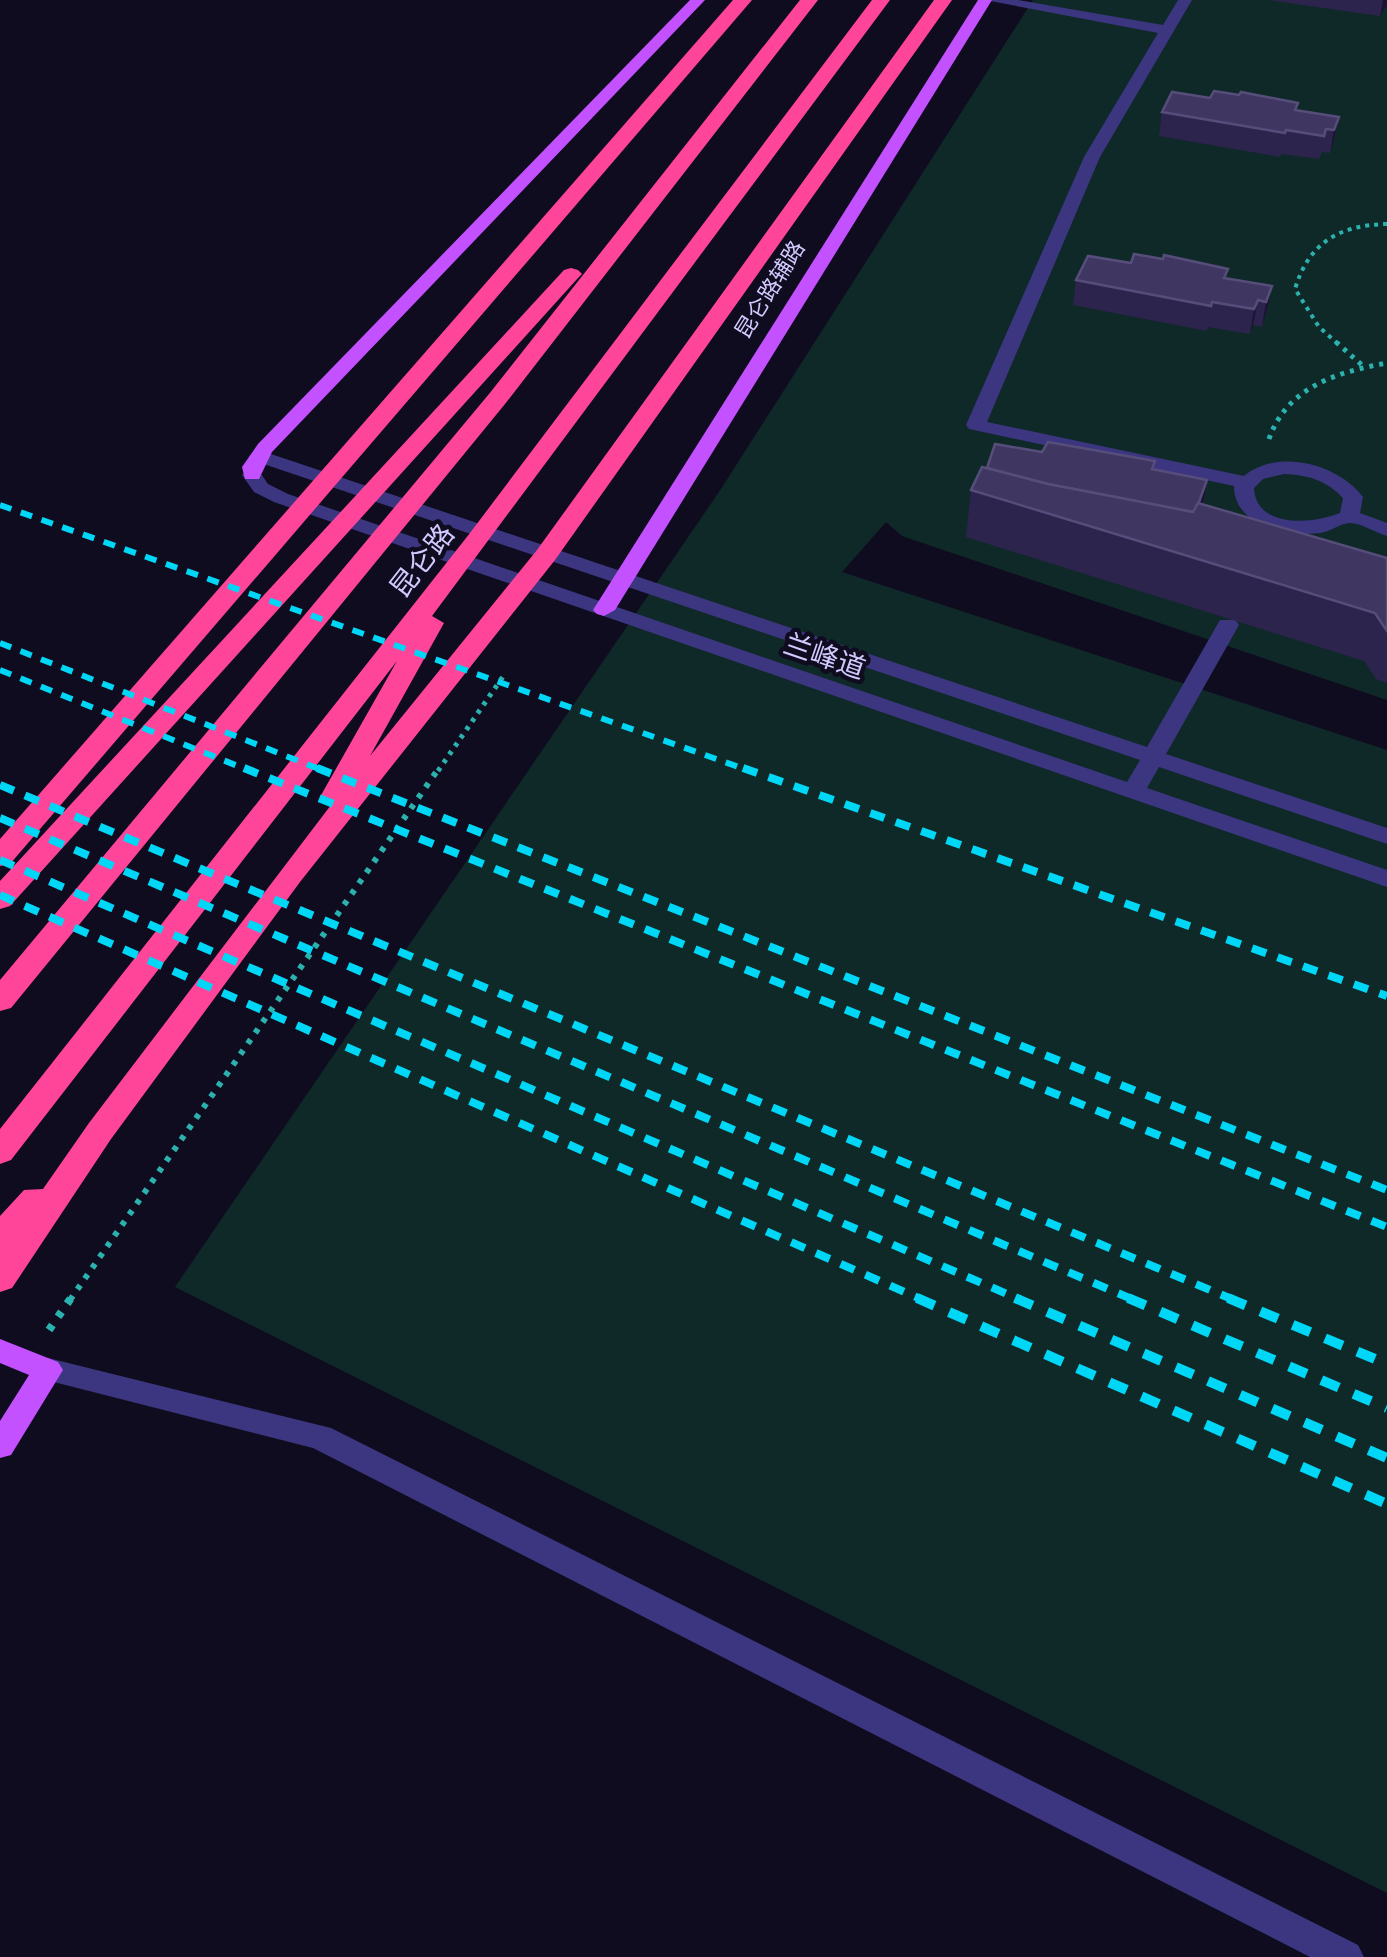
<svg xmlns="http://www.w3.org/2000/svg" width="1387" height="1957" font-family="Lato,'Noto Sans SC',sans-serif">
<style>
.green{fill:#0f2929}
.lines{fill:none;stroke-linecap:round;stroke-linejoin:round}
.path-far3{stroke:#2bb2ae;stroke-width:4;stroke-dasharray:4 5;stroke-linecap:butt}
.path-far2{stroke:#2bb2ae;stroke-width:5;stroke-dasharray:4 6;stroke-linecap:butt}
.path-far1{stroke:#2bb2ae;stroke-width:6;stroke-dasharray:5 8;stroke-linecap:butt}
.path{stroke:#2bb2ae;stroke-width:8;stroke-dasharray:6 10;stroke-linecap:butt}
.minor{fill:#3b367f;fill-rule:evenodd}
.major{fill:#c351ff;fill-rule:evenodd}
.highway{fill:#ff4599;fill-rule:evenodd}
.rail-far2{stroke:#00d6f5;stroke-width:6;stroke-dasharray:12 10;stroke-linecap:butt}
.rail-far1{stroke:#00d6f5;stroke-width:8;stroke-dasharray:15 12;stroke-linecap:butt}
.rail{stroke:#00d6f5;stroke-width:10;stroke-dasharray:19 16;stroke-linecap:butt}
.wall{fill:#2d244e}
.shaded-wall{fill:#1a1333}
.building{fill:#3f3661;stroke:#564d7a;stroke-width:2.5}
.labels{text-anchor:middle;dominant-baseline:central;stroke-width:9;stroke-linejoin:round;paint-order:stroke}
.far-street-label{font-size:22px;fill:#d2caff;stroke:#100c1f}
.street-label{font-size:28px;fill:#d2caff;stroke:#100c1f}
</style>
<rect width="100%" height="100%" fill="#100c1f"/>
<!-- green -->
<path class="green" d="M1033,0H1387V700L902,536L886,522L842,572L1387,750V1893L175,1287L721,489Z"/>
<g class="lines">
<!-- path-far3 -->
<path class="path-far3" d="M1338,344L1319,327L1295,289C1309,242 1340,225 1387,224"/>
<!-- path-far2 -->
<g class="path-far2">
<path d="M1336,342L1364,367"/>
<path d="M1269,439C1287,387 1337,372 1387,363"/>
<path d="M438,771L504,675"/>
</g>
<!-- path-far1 -->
<path class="path-far1" d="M70,1300L439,768"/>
<!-- path -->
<path class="path" d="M49,1330L71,1298"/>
<!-- minor -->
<g class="minor">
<path d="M985,0H1018L1163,25L1178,0H1192L1100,157L987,422L1244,476C1278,448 1338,464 1363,497L1360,513L1387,523V536C1376,533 1361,523 1350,523C1340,523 1330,532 1320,533C1287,537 1234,526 1234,486L969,429L966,425L1084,157L1158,33ZM1284,474C1308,475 1326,480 1343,498L1340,513C1313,524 1256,529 1254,488L1263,479Z"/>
<path d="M259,450L1147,747L1220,620H1236L1239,625L1166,754L1387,828V844L1159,767L1147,788L1387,870V887L274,502L254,492L242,475L245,471H259L268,484L288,494L1127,782L1140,760L252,460L249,456Z"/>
<path d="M48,1358L331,1428L1358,1945L1364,1957H1310L313,1448L38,1378L33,1370L38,1362Z"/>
</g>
<!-- major -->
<g class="major">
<path d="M690,0H705L272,452L259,479H245L242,467L258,444Z"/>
<path d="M978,0H992L615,610L604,616L597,614L593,610Z"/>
<path d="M0,1339L58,1362L63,1370L11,1455L0,1458V1421L29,1375L0,1363Z"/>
</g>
<!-- highway -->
<g class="highway">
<path d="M733,0H752L10,864L0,866V839Z"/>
<path d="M800,0H818L505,404L11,1008L0,1011V980L489,394Z"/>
<path d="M872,0H890L432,616L444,623L370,756L537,550L934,0H952L555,560L300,882L111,1139L12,1288L0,1292V1216L24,1190L43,1189L89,1123L331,805L320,797L397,661L11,1160L0,1164V1129L470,533Z"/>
<path d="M571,268L578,270L582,274L578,278L10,906L0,909V881L564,270Z"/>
</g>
<!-- rail-far2 -->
<g class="rail-far2">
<path d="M0,505L750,771"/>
<path d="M0,643L324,771"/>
<path d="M0,670L250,771"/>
</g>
<!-- rail-far1 -->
<g class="rail-far1">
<path d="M244,768L1387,1227"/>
<path d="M317,768L1387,1190"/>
<path d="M743,768L1387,996"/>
<path d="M0,785L1234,1300"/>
<path d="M0,818L1134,1300"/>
<path d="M0,860L1021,1300"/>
<path d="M0,895L923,1300"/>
</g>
<!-- rail -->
<g class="rail">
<path d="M917,1298L1387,1504"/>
<path d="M1015,1298L1387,1458"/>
<path d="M1128,1298L1387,1408"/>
<path d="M1228,1298L1387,1364"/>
</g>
</g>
<!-- wall -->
<g class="wall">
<path d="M1269,0H1387L1380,16Z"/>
<path d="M1210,98L1298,103L1297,111L1339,117L1334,140L1330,153L1322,152L1319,159L1282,154L1280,157L1159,136L1162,112Z"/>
<path d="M1131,263L1228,269L1226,278L1272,286L1267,310L1262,327L1253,325L1250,334L1208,327L1207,331L1073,305L1076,280Z"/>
<path d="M987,468L1154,470L1207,480L1203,505L1387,558V683L1376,679L1364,661L966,537L971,490Z"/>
</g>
<!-- shaded-wall -->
<g class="shaded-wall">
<path d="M1383,0H1387V5L1380,16Z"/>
<path d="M1339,117L1334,140L1330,153L1334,130Z"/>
<path d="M1272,286L1267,310L1262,327L1266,302Z"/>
<path d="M1258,300L1253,325L1250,334L1254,309Z"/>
<path d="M1207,480L1201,517L1185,559L1191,521Z"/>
</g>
<!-- building -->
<g class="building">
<path d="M1214,91L1239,95L1241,92L1298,103L1295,110L1339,117L1334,130L1326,129L1324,136L1286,130L1285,133L1162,112L1172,92L1210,98Z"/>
<path d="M1134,254L1163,259L1164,255L1228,269L1224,278L1272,286L1266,302L1258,300L1254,309L1212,302L1211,306L1076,280L1088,256L1131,263Z"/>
<path d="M1048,442L1155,461L1152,469L1207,480L1198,505L1193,512L1048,484L987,468L995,444L1042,452Z"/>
<path d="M982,467L1048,484L1193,512L1198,503L1387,558V631L1375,613L971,490Z"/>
</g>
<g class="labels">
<!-- far-street labels -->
<g class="far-street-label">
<text transform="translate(769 289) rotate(-58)">昆仑路辅路</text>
</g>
<!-- street labels -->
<g class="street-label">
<text transform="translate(421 560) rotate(-52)">昆仑路</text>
<text transform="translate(825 655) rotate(19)">兰峰道</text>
</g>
</g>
</svg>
